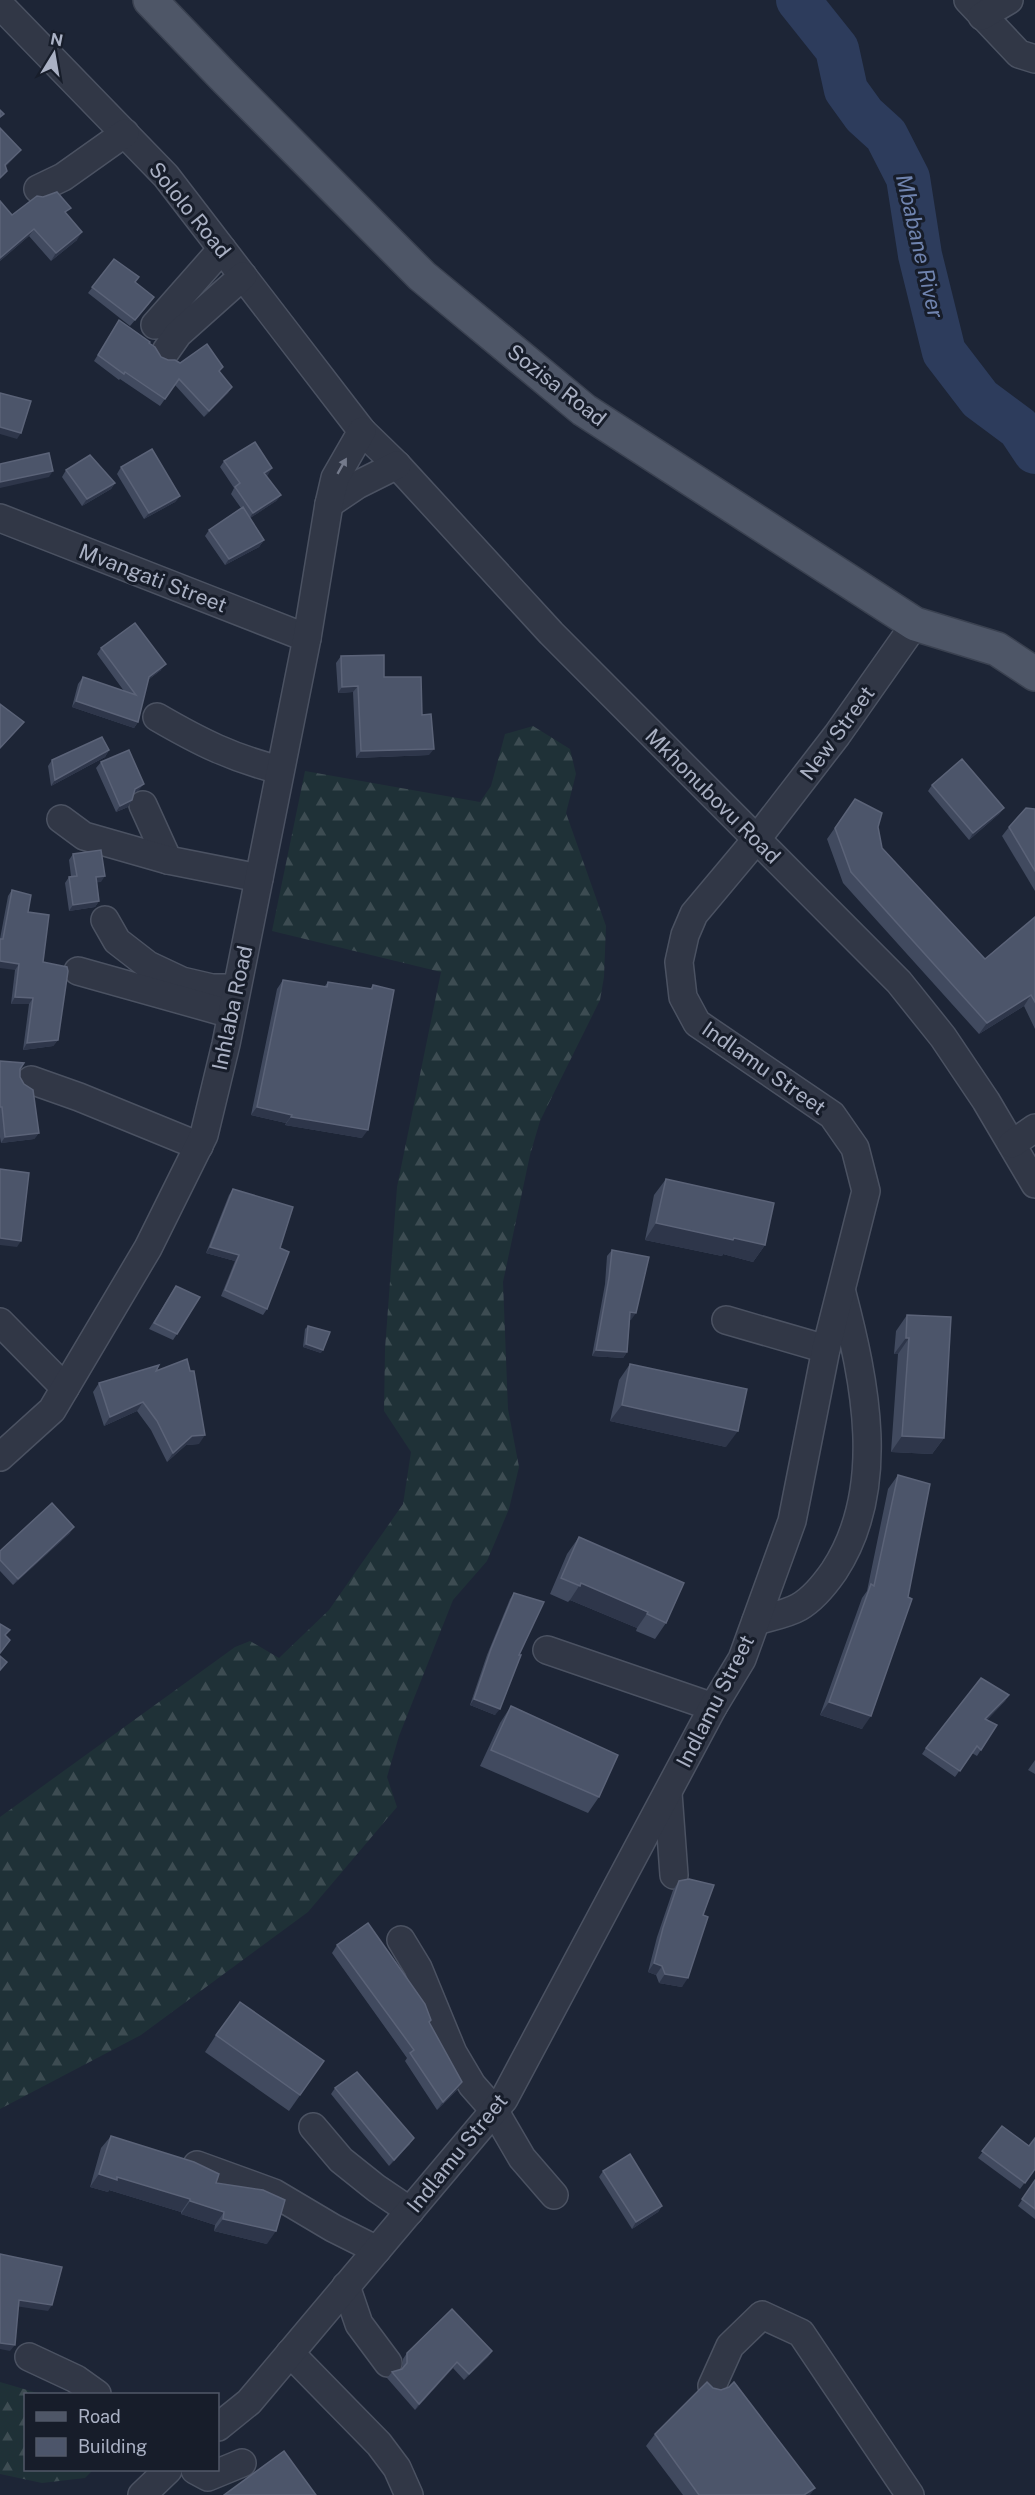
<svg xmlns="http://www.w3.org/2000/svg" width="1035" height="2495" font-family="'Public Sans',sans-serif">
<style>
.forest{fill:url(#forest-firs)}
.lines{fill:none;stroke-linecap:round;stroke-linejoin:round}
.river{stroke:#2d3c5c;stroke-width:44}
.minor-casing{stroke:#4b5262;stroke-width:30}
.major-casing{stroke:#3a4150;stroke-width:36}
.minor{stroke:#313746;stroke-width:27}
.major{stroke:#4e5667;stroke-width:33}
.wall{fill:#414a5f}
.shaded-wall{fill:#2e364a}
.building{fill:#4c556a;stroke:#5b6378;stroke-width:1.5}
.oneway{fill:#747a8b}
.labels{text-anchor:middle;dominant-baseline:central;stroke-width:6;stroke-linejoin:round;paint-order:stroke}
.street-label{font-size:21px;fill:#aab1c4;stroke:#171d2a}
.water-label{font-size:22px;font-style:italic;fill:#7084af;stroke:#171d2a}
</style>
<defs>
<pattern id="forest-firs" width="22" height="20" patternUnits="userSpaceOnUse" patternTransform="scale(1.5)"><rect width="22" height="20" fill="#1f3137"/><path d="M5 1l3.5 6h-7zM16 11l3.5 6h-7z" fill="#3d4c52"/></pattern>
</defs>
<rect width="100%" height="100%" fill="#1d2536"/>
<!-- forest -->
<g class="forest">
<path d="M533,726L570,749L576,774L566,813L606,926L604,977L600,1000L540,1121L530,1155L503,1282L508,1409L519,1467L509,1509L487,1561L453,1600L399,1736L387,1777L397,1807L308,1912L141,2035L0,2109V1817L235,1647L250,1641L279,1658L329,1610L403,1504L411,1452L384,1411L385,1349L397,1187L441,972L272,931L305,771L480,802L491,786L505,734Z"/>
<path d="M0,2382L41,2394H26V2470H93L85,2478L42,2483L0,2474Z"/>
</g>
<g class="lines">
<!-- river -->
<path class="river" d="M798,0L837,49L846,90L864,115L886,135L908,178L920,255L944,352L980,399L1019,428L1035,452"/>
<!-- minor casing -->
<g class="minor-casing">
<g id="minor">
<path d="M968,0L1019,54L1035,59"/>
<path d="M0,5L166,176L362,431L397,465L551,633L899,982L943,1037L986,1101L1035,1184"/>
<path d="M982,16L1009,0"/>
<path d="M38,189L63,177L125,133"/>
<path d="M155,325L222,249"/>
<path d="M166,351L178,334L243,276"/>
<path d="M329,504L357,485L397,465"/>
<path d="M0,518L307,638"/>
<path d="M157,717C200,742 232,758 280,770"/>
<path d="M143,805L168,860"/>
<path d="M61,819L84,836L168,860L259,878"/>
<path d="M105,920L117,941L148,965L182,981L212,988H236"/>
<path d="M78,971L231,1014"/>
<path d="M31,1080L79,1097L199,1146"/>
<path d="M1012,1144L1035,1128"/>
<path d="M726,1320L826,1349"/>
<path d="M0,1322L65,1388"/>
<path d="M0,1457L52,1410L148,1248L204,1135L226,1044L307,638L329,504L335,478L362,431"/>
<path d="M756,1621C769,1617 787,1614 799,1607C813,1599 825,1584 834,1571C888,1489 865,1381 842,1293"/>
<path d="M547,1650L713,1707"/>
<path d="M668,1793L674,1875"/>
<path d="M401,1940L418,1968L453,2053L472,2085L494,2110L522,2158L554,2195"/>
<path d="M313,2127L341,2160L376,2188L410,2211"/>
<path d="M197,2165L274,2193L333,2228L377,2250"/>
<path d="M346,2286L359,2324L388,2363"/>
<path d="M290,2353L379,2444L397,2468L409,2495"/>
<path d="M29,2357L76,2379L97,2394"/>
<path d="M712,2386L730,2346L762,2315L801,2333L910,2495"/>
<path d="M218,2427L249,2402L504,2099L713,1707L742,1659L792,1521L826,1349L866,1191L855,1148L832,1115L697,1023L683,997L679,962L685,935L694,914L756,840L837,735L915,624"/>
<path d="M195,2470L208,2477L242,2463"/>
<path d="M142,2495L168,2470"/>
</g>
</g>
<!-- major casing -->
<g class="major-casing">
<path id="major" d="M150,0L223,76L422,276L584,410L915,624L997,649L1035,674"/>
</g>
<!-- minor -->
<use href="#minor" class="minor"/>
<!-- major -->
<use href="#major" class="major"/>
</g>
<!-- wall -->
<g class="wall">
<path d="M0,201L12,215L67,214L77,240L51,261L29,236L0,261Z"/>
<path d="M114,259L135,282L149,304L130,326L88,293Z"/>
<path d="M119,320L149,343L161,357L168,360L220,372L232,387L228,393L204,417L175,385L160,406L120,379L119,380L94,361Z"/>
<path d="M224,461L268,475L266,476L281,495L276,501L250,518L264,540L259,547L225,565L205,536L209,530L241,508L231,494L234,488L220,467Z"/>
<path d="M121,467L180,496L175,502L144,519L117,474Z"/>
<path d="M66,470L115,483L111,489L82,506L62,477Z"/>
<path d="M101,648L161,670L148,680L138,722L134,728L72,707L78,684L83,677L124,691L97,654Z"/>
<path d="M341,656L384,677L429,755L356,758L353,692L338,693L336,663Z"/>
<path d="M109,750L105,757L51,786L48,766L52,760Z"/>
<path d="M101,762L139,790L134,793L132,800L128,807L116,812L96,768Z"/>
<path d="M932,785L1004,808L999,814L969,840L928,791Z"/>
<path d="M855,799L878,827L882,848L985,959L1035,917V1029L1024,1006L979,1034L843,883L827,839Z"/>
<path d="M1035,809V891L1002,836L1009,827Z"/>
<path d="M73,854L101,882H97L99,901L95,907L69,911L65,883L69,877L71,876L69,860Z"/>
<path d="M12,890L28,912L43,962L58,1040L53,1046L23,1050L29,1004H11L15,970L0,939L8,896Z"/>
<path d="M283,980L324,987L328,982L370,989L373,985L362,1138L285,1125L286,1123L251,1115L277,989Z"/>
<path d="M0,1061L20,1069V1077L39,1133L34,1139L1,1143L0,1137Z"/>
<path d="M666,1179L765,1245L753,1262L723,1254L722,1256L645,1240L654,1195Z"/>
<path d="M233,1189L267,1309L263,1315L221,1296L235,1261L206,1253L229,1195Z"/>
<path d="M612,1250L631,1320L630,1319L627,1352L623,1358L592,1356L605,1284L607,1256Z"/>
<path d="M176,1286L177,1334L173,1340L149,1329Z"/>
<path d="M907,1315L944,1438L932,1454L891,1452L898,1354H894L896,1331Z"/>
<path d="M308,1326L321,1353L303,1347L305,1329Z"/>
<path d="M630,1364L726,1447L610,1421L619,1380Z"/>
<path d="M156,1371L199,1444L186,1445L167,1462L151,1430L137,1411L104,1426L93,1392L99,1383Z"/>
<path d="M898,1475L908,1597L862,1729L820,1715L862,1598L867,1591L888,1489Z"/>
<path d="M70,1533L13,1585L0,1571V1551Z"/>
<path d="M579,1537L666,1623L655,1639L636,1631L637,1628L570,1600L568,1602L550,1594L567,1554Z"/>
<path d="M514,1593L519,1655L495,1715L470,1705L487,1655L510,1599Z"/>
<path d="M1009,1695L1005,1701L987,1720L997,1725L977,1756L972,1753L955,1777L922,1754L926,1748Z"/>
<path d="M511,1706L599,1797L588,1813L480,1766L500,1723Z"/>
<path d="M1035,1760V1774L1028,1770Z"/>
<path d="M679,1881L703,1915L682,1987L659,1983L656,1975L648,1972L657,1937L673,1890Z"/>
<path d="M337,1945L431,2020L429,2023L462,2082L457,2090L437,2110L405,2061L407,2058L332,1953Z"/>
<path d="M216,2035L324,2061L289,2111L205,2052Z"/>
<path d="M335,2088L410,2144L389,2166L331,2094Z"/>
<path d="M1002,2126L1035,2169L1020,2189L978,2158Z"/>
<path d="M111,2136L216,2183L267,2244L214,2231L215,2225L181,2214V2212L109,2190L108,2192L90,2187L101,2148Z"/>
<path d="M603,2171L662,2206L658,2212L632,2229L599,2177Z"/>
<path d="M1035,2180V2219L1018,2206Z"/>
<path d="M492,2351L488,2357L464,2380L453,2368L415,2410L387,2378L392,2372L402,2369L403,2359L407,2353Z"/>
<path d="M655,2434L810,2495H683L646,2446Z"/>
</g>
<!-- shaded-wall -->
<g class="shaded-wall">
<path d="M21,150L15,157L0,173L5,165Z"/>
<path d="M34,229L29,236L0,261V258Z"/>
<path d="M82,232L77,240L51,261L56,253Z"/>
<path d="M232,387L228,393L204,417L209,411Z"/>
<path d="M0,427L21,433L17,439L0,434Z"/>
<path d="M272,468L268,475L260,479L264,473Z"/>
<path d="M53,471L49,477L0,488V482Z"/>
<path d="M115,483L111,489L82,506L87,499Z"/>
<path d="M281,495L276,501L249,519L253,513Z"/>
<path d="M180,496L175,502L144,519L149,513Z"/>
<path d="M264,540L259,547L225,565L229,559Z"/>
<path d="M166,664L161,670L144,683L149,677Z"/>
<path d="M358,686L353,692L338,693L342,687Z"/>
<path d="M76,701L138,722L134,728L72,707Z"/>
<path d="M24,722L19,728L0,749V748Z"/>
<path d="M434,749L429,755L356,758L361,751Z"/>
<path d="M109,750L105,757L51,786L55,780Z"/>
<path d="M144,784L139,790L131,795L135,789Z"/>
<path d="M132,800L128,807L116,812L120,806Z"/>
<path d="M1004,808L999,814L969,840L973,833Z"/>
<path d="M105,876L101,882L92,883L96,877Z"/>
<path d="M99,901L95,907L69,911L73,905Z"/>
<path d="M0,961L19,964L15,970L0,968Z"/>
<path d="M1031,995L1024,1006L979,1034L987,1023Z"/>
<path d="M15,997L33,998L29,1004H11Z"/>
<path d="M58,1040L53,1046L23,1050L27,1043Z"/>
<path d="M257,1107L292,1115L286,1123L251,1115Z"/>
<path d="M291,1117L368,1130L362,1138L285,1125Z"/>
<path d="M39,1133L34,1139L1,1143L5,1137Z"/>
<path d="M656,1223L734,1238L765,1245L753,1262L723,1254L722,1256L645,1240Z"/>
<path d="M0,1238L21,1241L17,1247L0,1245Z"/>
<path d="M210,1247L239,1255L235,1261L206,1253Z"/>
<path d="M630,1312L636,1313L631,1320L626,1319Z"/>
<path d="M906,1338H909L898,1354H894Z"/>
<path d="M306,1344L323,1350L321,1353L303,1347Z"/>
<path d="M596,1350L627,1352L623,1358L592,1356Z"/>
<path d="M143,1402L137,1411L104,1426L110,1417Z"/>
<path d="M622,1405L738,1431L726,1447L610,1421Z"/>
<path d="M205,1435L199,1444L186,1445L167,1462L173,1453L192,1436Z"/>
<path d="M902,1436L944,1438L932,1454L891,1452Z"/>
<path d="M74,1527L70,1533L13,1585L18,1579Z"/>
<path d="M581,1583L648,1612L637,1628L570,1600Z"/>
<path d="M1009,1695L1005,1701L981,1726L985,1719Z"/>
<path d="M474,1699L500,1709L495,1715L470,1705Z"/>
<path d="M829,1702L871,1716L862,1729L820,1715Z"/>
<path d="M654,1963L662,1966L656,1975L648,1972Z"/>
<path d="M665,1974L688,1978L682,1987L659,1983Z"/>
<path d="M462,2082L457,2090L437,2110L443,2102Z"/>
<path d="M414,2138L410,2144L389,2166L394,2160Z"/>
<path d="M99,2174L117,2177L190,2199L181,2212L109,2190L108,2192L90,2187Z"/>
<path d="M190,2201L224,2212L215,2225L181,2214Z"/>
<path d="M662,2206L658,2212L632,2229L636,2222Z"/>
<path d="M223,2219L276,2231L267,2244L214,2231Z"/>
<path d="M19,2300L52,2305L48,2311L15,2306Z"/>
<path d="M0,2343L15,2345L10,2351L0,2349Z"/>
<path d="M492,2351L488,2357L464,2380L469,2374Z"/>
<path d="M457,2362L453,2368L415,2410L419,2404Z"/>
<path d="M815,2488L810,2495H804Z"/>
</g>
<!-- building -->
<g class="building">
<path d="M0,110L4,114L0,117Z"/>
<path d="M0,128L21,150L5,165L7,171L0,178Z"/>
<path d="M57,192L71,208L65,212L82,232L56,253L34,229L0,258V201L12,215L37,196L43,197Z"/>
<path d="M114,259L139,277L135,282L154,297L135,320L92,287Z"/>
<path d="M119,320L150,342L149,343L155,347L161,357L168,360H175L180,363L207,344L223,367L219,371L232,387L209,411L179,379L165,399L125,372L124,374L98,355Z"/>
<path d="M0,393L31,401L21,433L0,427Z"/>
<path d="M255,442L272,468L264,473L281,495L253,513L235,487L240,483L224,461Z"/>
<path d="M152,449L180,496L149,513L121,467Z"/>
<path d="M49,453L53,471L0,482V464Z"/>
<path d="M90,455L115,483L87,499L66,470Z"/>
<path d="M243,507L264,540L229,559L209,530Z"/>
<path d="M135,623L166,664L149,677L138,722L76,701L83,677L136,695L101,648Z"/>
<path d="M384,655V677H421L422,715L431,714L434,749L361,751L358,686L342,687L341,656Z"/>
<path d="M0,704L24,722L0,748Z"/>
<path d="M102,737L109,750L55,780L52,760Z"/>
<path d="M129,750L144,784L135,789L132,800L120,806L101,762Z"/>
<path d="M962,759L1004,808L973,833L932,785Z"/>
<path d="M855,799L882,813L878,827L882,848L985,959L1035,917V1002L1031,995L987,1023L851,872L835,828Z"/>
<path d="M1026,808L1035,809V871L1009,827Z"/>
<path d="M101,850L105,876L96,877L99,901L73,905L69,877L77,876L73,854Z"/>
<path d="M12,890L31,895L28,912L49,915L43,962L67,967L68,971L58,1040L27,1043L33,998L15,997L19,964L0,961V939H3Z"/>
<path d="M283,980L327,987L328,982L372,989L373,985L394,990L368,1130L291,1117L292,1115L257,1107Z"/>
<path d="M0,1061L24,1063L20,1069V1077L24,1084L33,1090L39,1133L5,1137L2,1107H0Z"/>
<path d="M0,1169L29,1173L21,1241L0,1238Z"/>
<path d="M666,1179L774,1203L765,1245L734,1238L733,1240L656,1223Z"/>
<path d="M233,1189L293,1207L280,1248L289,1252L267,1309L225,1290L239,1255L210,1247Z"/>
<path d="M612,1250L649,1257L636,1313L630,1312L627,1352L596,1350L609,1278Z"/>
<path d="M176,1286L200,1297L177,1334L154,1323Z"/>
<path d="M907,1315L951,1317L944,1438L902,1436L909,1338H906Z"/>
<path d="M308,1326L330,1332L323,1350L306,1344Z"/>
<path d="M187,1359L190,1371H194L205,1435L192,1436L173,1453L157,1421L143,1402L110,1417L99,1383L159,1365L156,1371Z"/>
<path d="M630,1364L747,1389L738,1431L622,1405Z"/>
<path d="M898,1475L930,1484L908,1597L912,1599L871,1716L829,1702L871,1584L874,1586Z"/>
<path d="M52,1503L74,1527L18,1579L0,1560V1551Z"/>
<path d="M579,1537L684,1583L666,1623L647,1614L648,1612L581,1583L580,1586L561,1578Z"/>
<path d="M514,1593L544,1602L519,1655H521L500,1709L474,1699L491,1649Z"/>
<path d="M0,1624L10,1630L5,1635L10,1640L0,1653Z"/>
<path d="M0,1656L7,1662L0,1670Z"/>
<path d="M981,1678L1009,1695L985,1719L997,1725L981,1750L977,1746L960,1771L926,1748Z"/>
<path d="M511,1706L618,1755L599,1797L491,1750Z"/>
<path d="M689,1879L714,1885L703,1915L708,1917L688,1978L665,1974L662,1966L654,1963L663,1928L679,1881Z"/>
<path d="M368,1923L425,2004L431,2020L429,2022L462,2082L443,2102L410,2053L414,2050L337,1945Z"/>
<path d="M240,2002L324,2061L300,2095L216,2035Z"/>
<path d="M357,2072L414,2138L394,2160L335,2088Z"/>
<path d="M1002,2126L1029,2146L1035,2138V2169L1025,2183L982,2151Z"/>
<path d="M111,2136L194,2162L219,2174L216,2183L263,2190L285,2200L276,2231L223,2219L224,2212L190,2201V2199L117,2177V2180L99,2174Z"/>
<path d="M630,2154L662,2206L636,2222L603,2171Z"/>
<path d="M1035,2180V2209L1022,2199Z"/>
<path d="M0,2254L62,2267L52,2305L19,2300L15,2345L0,2343Z"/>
<path d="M452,2309L492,2351L469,2374L457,2362L419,2404L392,2372L402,2369L407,2363V2353Z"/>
<path d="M707,2382L713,2388L721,2390L729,2387L734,2382L815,2488L804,2495H699L655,2434Z"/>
<path d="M284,2451L316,2495H224Z"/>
</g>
<!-- one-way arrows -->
<defs><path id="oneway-solid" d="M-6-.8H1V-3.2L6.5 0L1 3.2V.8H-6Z" transform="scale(1.5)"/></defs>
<use class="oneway" href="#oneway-solid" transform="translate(342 466) rotate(-60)"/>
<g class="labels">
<!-- street labels -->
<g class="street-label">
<text transform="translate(190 210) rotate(51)">Sololo Road</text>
<text transform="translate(557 385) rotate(38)">Sozisa Road</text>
<text transform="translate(153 578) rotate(21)">Mvangati Street</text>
<text transform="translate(837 733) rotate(-54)">New Street</text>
<text transform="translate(713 796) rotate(45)">Mkhonubovu Road</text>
<text transform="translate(232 1008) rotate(-78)">Inhlaba Road</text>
<text transform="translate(764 1068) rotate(35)">Indlamu Street</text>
<text transform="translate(715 1701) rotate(-63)">Indlamu Street</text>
<text transform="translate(457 2153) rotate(-51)">Indlamu Street</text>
</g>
<!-- water labels -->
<g class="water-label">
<text transform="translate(920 246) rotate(77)">Mbabane River</text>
</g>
</g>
<!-- legend -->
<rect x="24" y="2393" width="195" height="78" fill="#171d2a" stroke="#525868" stroke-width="1.5"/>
<rect x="36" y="2412" width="30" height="9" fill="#4e5667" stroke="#525868" stroke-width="1.5"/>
<text x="78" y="2423" font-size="18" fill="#aab1c4">Road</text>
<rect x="36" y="2438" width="30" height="18" fill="#4c556a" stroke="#525868" stroke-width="1.5"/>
<text x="78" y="2453" font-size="18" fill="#aab1c4">Building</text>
<!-- north arrow -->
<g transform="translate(54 54) rotate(11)" stroke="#171d2a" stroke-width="4.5" paint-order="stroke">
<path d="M0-4.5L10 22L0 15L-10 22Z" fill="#aab1c4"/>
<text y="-9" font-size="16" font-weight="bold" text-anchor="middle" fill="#aab1c4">N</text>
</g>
</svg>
